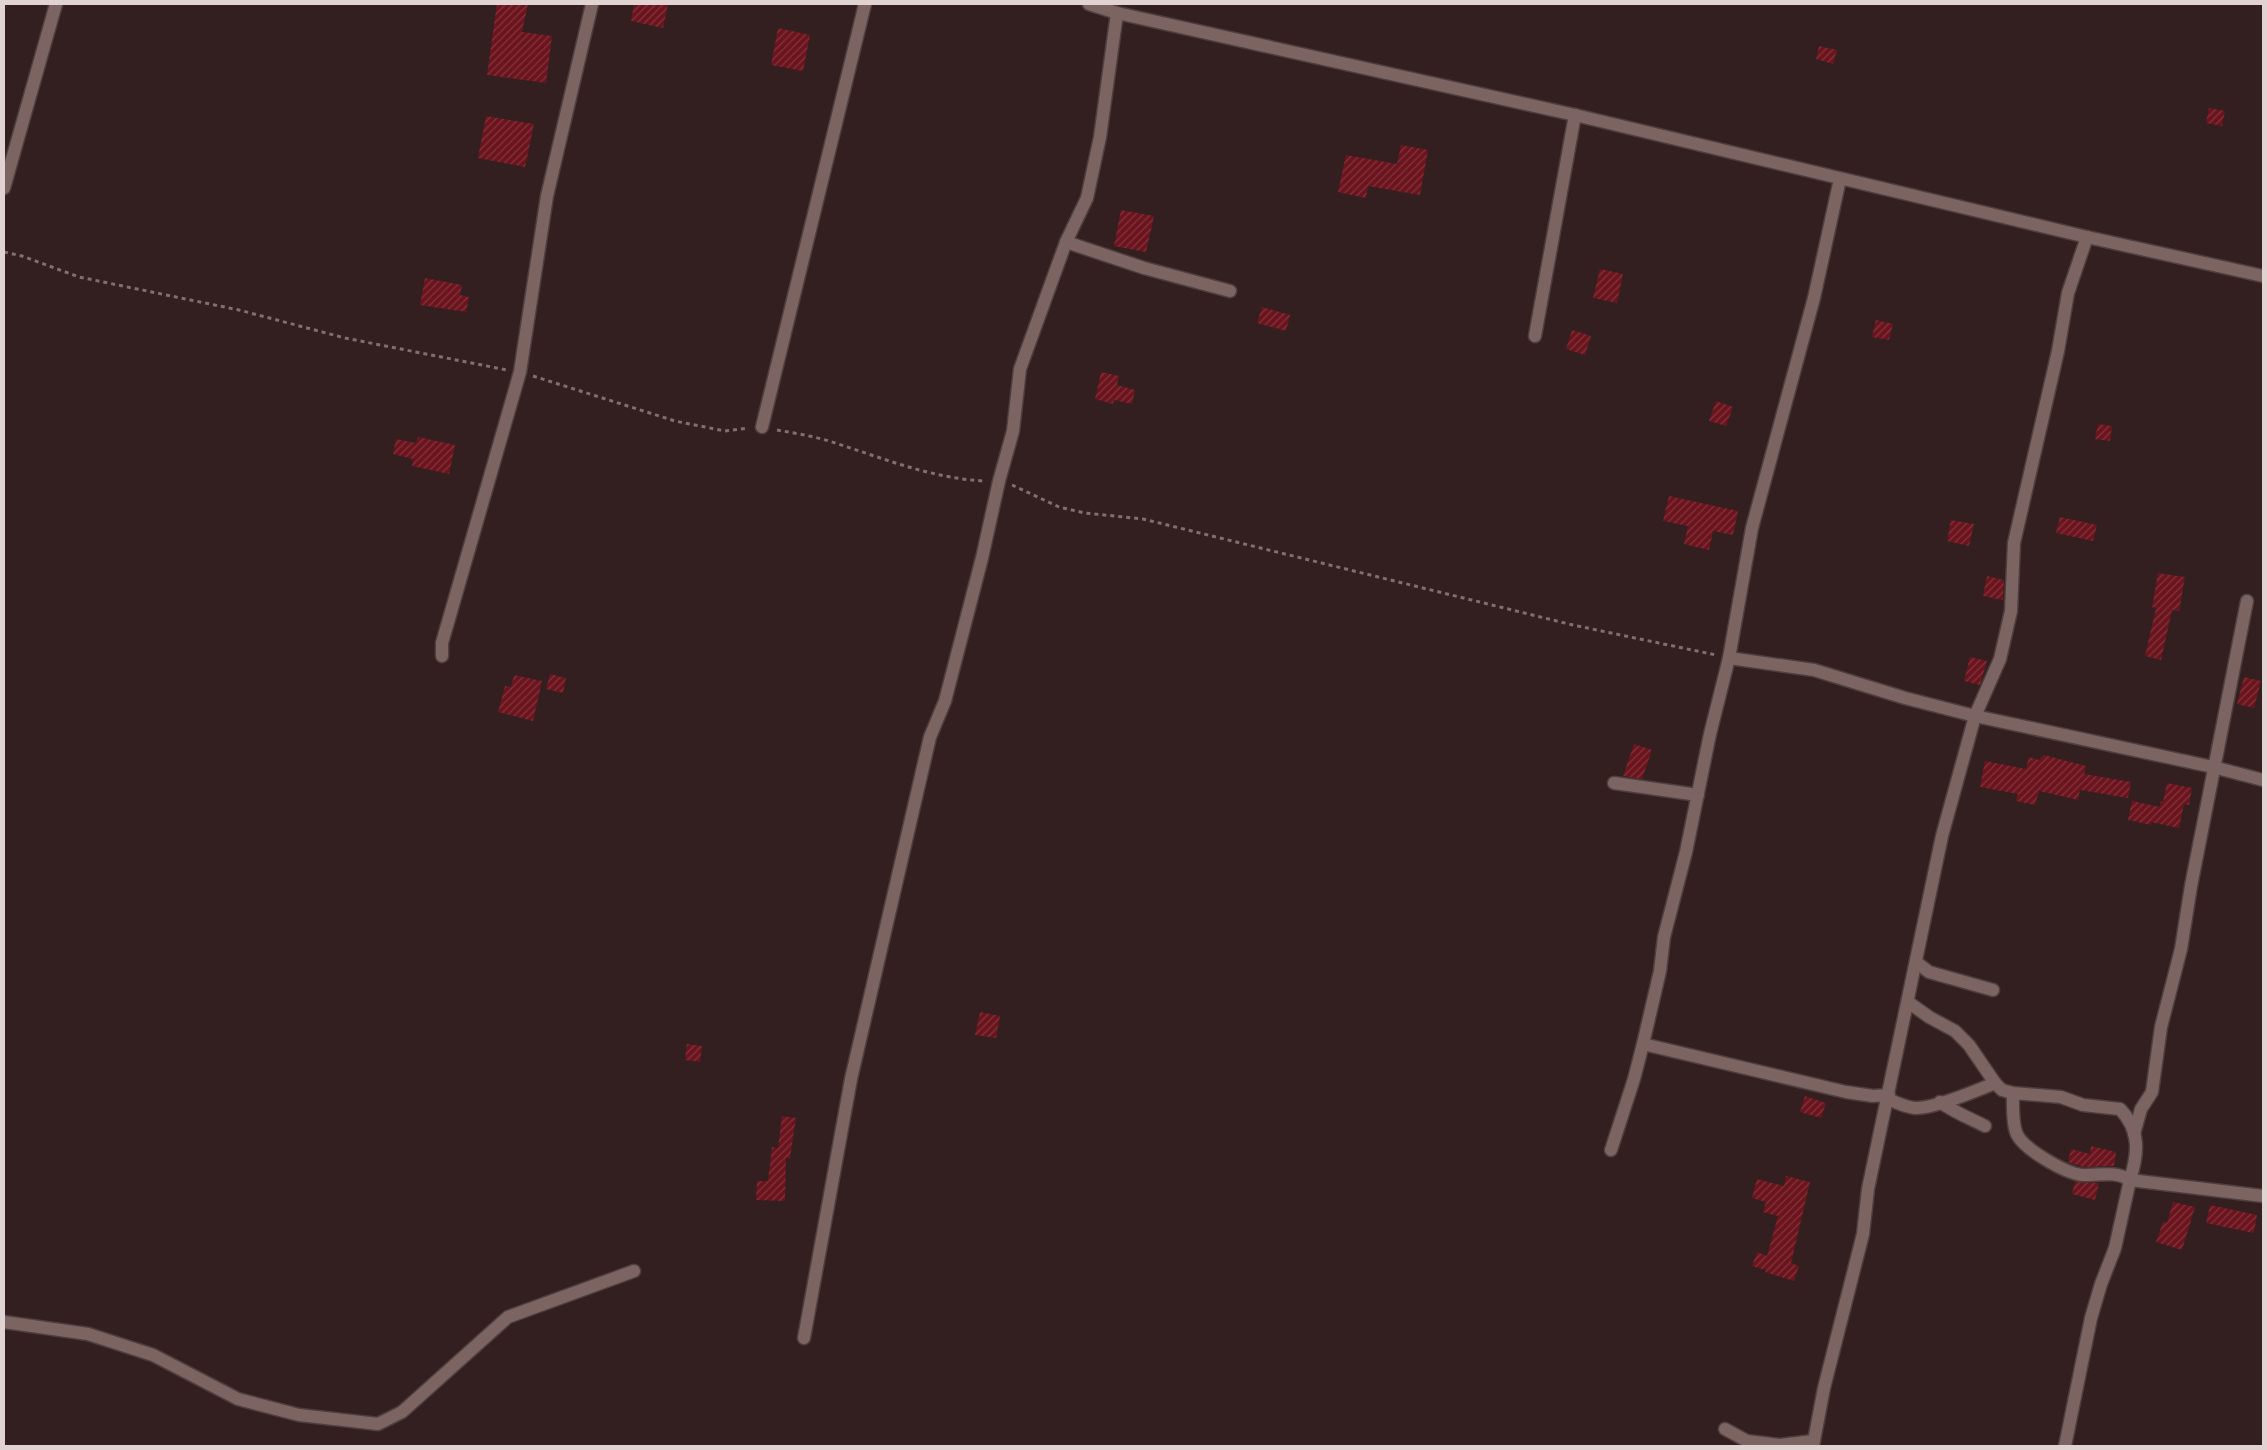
<svg xmlns="http://www.w3.org/2000/svg" width="2267" height="1450" font-family="'Public Sans',sans-serif">
<style>
.building{fill:url(#building-hatch)}
.lines{fill:none;stroke-linecap:round;stroke-linejoin:round}
.street-casing{stroke:#4e3e3d;stroke-width:15}
.secondary-casing{stroke:#4e3e3d;stroke-width:15}
.path{stroke:#806f6f;stroke-width:3;stroke-dasharray:4 4;stroke-linecap:butt}
.street{stroke:#7c6463;stroke-width:12}
.secondary{stroke:#7c6463;stroke-width:12}
</style>
<defs>
<pattern id="building-hatch" width="6" height="6" patternUnits="userSpaceOnUse" patternTransform="scale(1.25)"><rect width="6" height="6" fill="#6c141d"/><path d="M-1 1l2-2M0 6l6-6M5 7l2-2" fill="none" stroke="#81353d"/></pattern>
</defs>
<rect width="100%" height="100%" fill="#331f1f"/>
<!-- building -->
<g class="building">
<path d="M497,4H528L522,32L552,36L546,83L487,75Z"/>
<path d="M634,4H668L663,28L631,21Z"/>
<path d="M778,28L810,35L803,71L771,65Z"/>
<path d="M1819,46L1837,50L1833,64L1816,59Z"/>
<path d="M2209,108L2225,111L2222,126L2206,123Z"/>
<path d="M486,116L534,124L525,167L478,158Z"/>
<path d="M1401,145L1428,150L1420,195L1368,186L1366,198L1338,192L1346,155L1397,164Z"/>
<path d="M1121,210L1154,216L1146,252L1114,246Z"/>
<path d="M1600,269L1623,274L1617,303L1593,298Z"/>
<path d="M425,278L462,285L460,295L469,297L466,312L420,305Z"/>
<path d="M1262,307L1290,315L1286,331L1257,323Z"/>
<path d="M1876,320L1893,324L1889,340L1872,337Z"/>
<path d="M1572,330L1591,336L1585,355L1566,349Z"/>
<path d="M1101,372L1119,376L1117,385L1135,390L1132,404L1114,400L1113,404L1095,399Z"/>
<path d="M1716,401L1733,407L1726,426L1709,421Z"/>
<path d="M2098,424L2112,426L2110,441L2095,439Z"/>
<path d="M418,437L455,445L449,474L412,466L413,459L393,454L396,439L416,443Z"/>
<path d="M1669,496L1738,511L1733,535L1713,531L1709,550L1684,544L1688,526L1663,521Z"/>
<path d="M2060,517L2097,525L2093,541L2056,533Z"/>
<path d="M1951,520L1974,524L1969,546L1947,541Z"/>
<path d="M2158,573L2185,577L2179,611L2172,610L2161,660L2145,656L2156,608L2152,607Z"/>
<path d="M1987,576L2004,580L2003,600L1983,596Z"/>
<path d="M1970,657L1987,661L1980,685L1964,681Z"/>
<path d="M550,674L566,678L563,693L546,689Z"/>
<path d="M514,675L542,681L533,721L498,712L505,686L511,687Z"/>
<path d="M2244,677L2261,681L2254,708L2237,704Z"/>
<path d="M1634,744L1652,750L1642,779L1623,776Z"/>
<path d="M2044,755L2086,766L2084,774L2131,782L2128,798L2080,790L2078,800L2039,791L2035,805L2016,801L2018,794L1980,787L1985,761L2026,769L2029,757L2039,760Z"/>
<path d="M2167,783L2192,788L2189,805L2184,804L2179,828L2151,822V825L2128,820L2132,801L2160,807L2161,801L2163,802Z"/>
<path d="M980,1012L1000,1016L996,1038L975,1035Z"/>
<path d="M687,1044L702,1046L700,1062L685,1060Z"/>
<path d="M1805,1096L1826,1103L1821,1118L1800,1112Z"/>
<path d="M782,1116L796,1118L790,1158H786L785,1201L756,1200L757,1181H768L772,1147L778,1148Z"/>
<path d="M2091,1146L2116,1152L2114,1166L2083,1167L2068,1162L2071,1149L2090,1154Z"/>
<path d="M1786,1176L1810,1182L1791,1263L1799,1266L1794,1281L1765,1272L1766,1270L1752,1266L1757,1252L1767,1256L1778,1216L1763,1212L1766,1202L1752,1198L1757,1179L1784,1186Z"/>
<path d="M2075,1182L2099,1183L2095,1200L2072,1194Z"/>
<path d="M2173,1202L2195,1207L2182,1250L2156,1242L2163,1222L2167,1223Z"/>
<path d="M2210,1205L2257,1215L2254,1233L2206,1223Z"/>
</g>
<g class="lines">
<!-- street casing -->
<g class="street-casing">
<g id="street">
<path d="M4,188L56,4"/>
<path d="M1066,242L1144,268L1230,291"/>
<path d="M1535,336L1575,115"/>
<path d="M762,427L865,4"/>
<path d="M442,656V643L520,372L547,196L592,4"/>
<path d="M1729,658L1814,670L1905,698L1975,716L2213,767L2263,780"/>
<path d="M1614,783L1698,795"/>
<path d="M1916,962L1929,972L1993,990"/>
<path d="M1908,1002L1929,1017L1955,1031L1969,1045L1995,1083L2002,1090L2013,1093L2061,1097L2083,1105L2120,1109C2141,1131 2138,1154 2130,1180C2114,1170 2099,1176 2082,1175C2065,1173 2021,1148 2016,1132C2012,1120 2013,1105 2013,1093"/>
<path d="M1643,1044L1846,1092L1873,1096L1889,1095"/>
<path d="M1888,1099C1897,1103 1905,1107 1915,1108C1933,1109 1976,1091 1995,1083"/>
<path d="M1940,1102C1954,1112 1969,1118 1985,1126"/>
<path d="M2134,1134L2141,1109L2152,1092L2161,1027L2181,949L2191,886L2247,601"/>
<path d="M1611,1150L1634,1079L1643,1044L1660,971L1664,937L1686,852L1710,734L1729,658L1752,528L1814,298L1840,179"/>
<path d="M4,1322L88,1334L153,1355L238,1399L299,1415L378,1424L402,1412L508,1317L634,1271"/>
<path d="M804,1338L851,1079L930,737L945,701L982,558L999,481L1013,431L1020,369L1066,242L1087,198L1100,137L1117,13"/>
<path d="M1725,1429L1747,1441L1780,1445L1813,1441"/>
<path d="M1813,1446L1824,1388L1863,1234L1868,1189L1942,836L1975,716L2000,659L2011,611L2014,543L2058,351L2068,293L2087,237"/>
<path d="M2065,1446L2091,1318L2101,1284L2115,1248L2130,1180L2263,1196"/>
</g>
</g>
<!-- secondary casing -->
<g class="secondary-casing">
<path id="secondary" d="M1089,4L1117,13L1575,115L2087,237L2263,276"/>
</g>
<!-- path -->
<g class="path">
<path d="M4,252L22,256L79,277L239,310L345,338L507,370"/>
<path d="M533,376L675,421L725,431L748,428"/>
<path d="M777,430C794,433 812,436 829,441C880,457 929,478 984,481"/>
<path d="M1012,485L1059,507L1085,513L1143,519L1573,625L1716,655"/>
</g>
<!-- street -->
<use href="#street" class="street"/>
<!-- secondary -->
<use href="#secondary" class="secondary"/>
</g>
<!-- border -->
<rect width="2267" height="1450" fill="none" stroke="#e1d3d2" stroke-width="10"/>
</svg>
